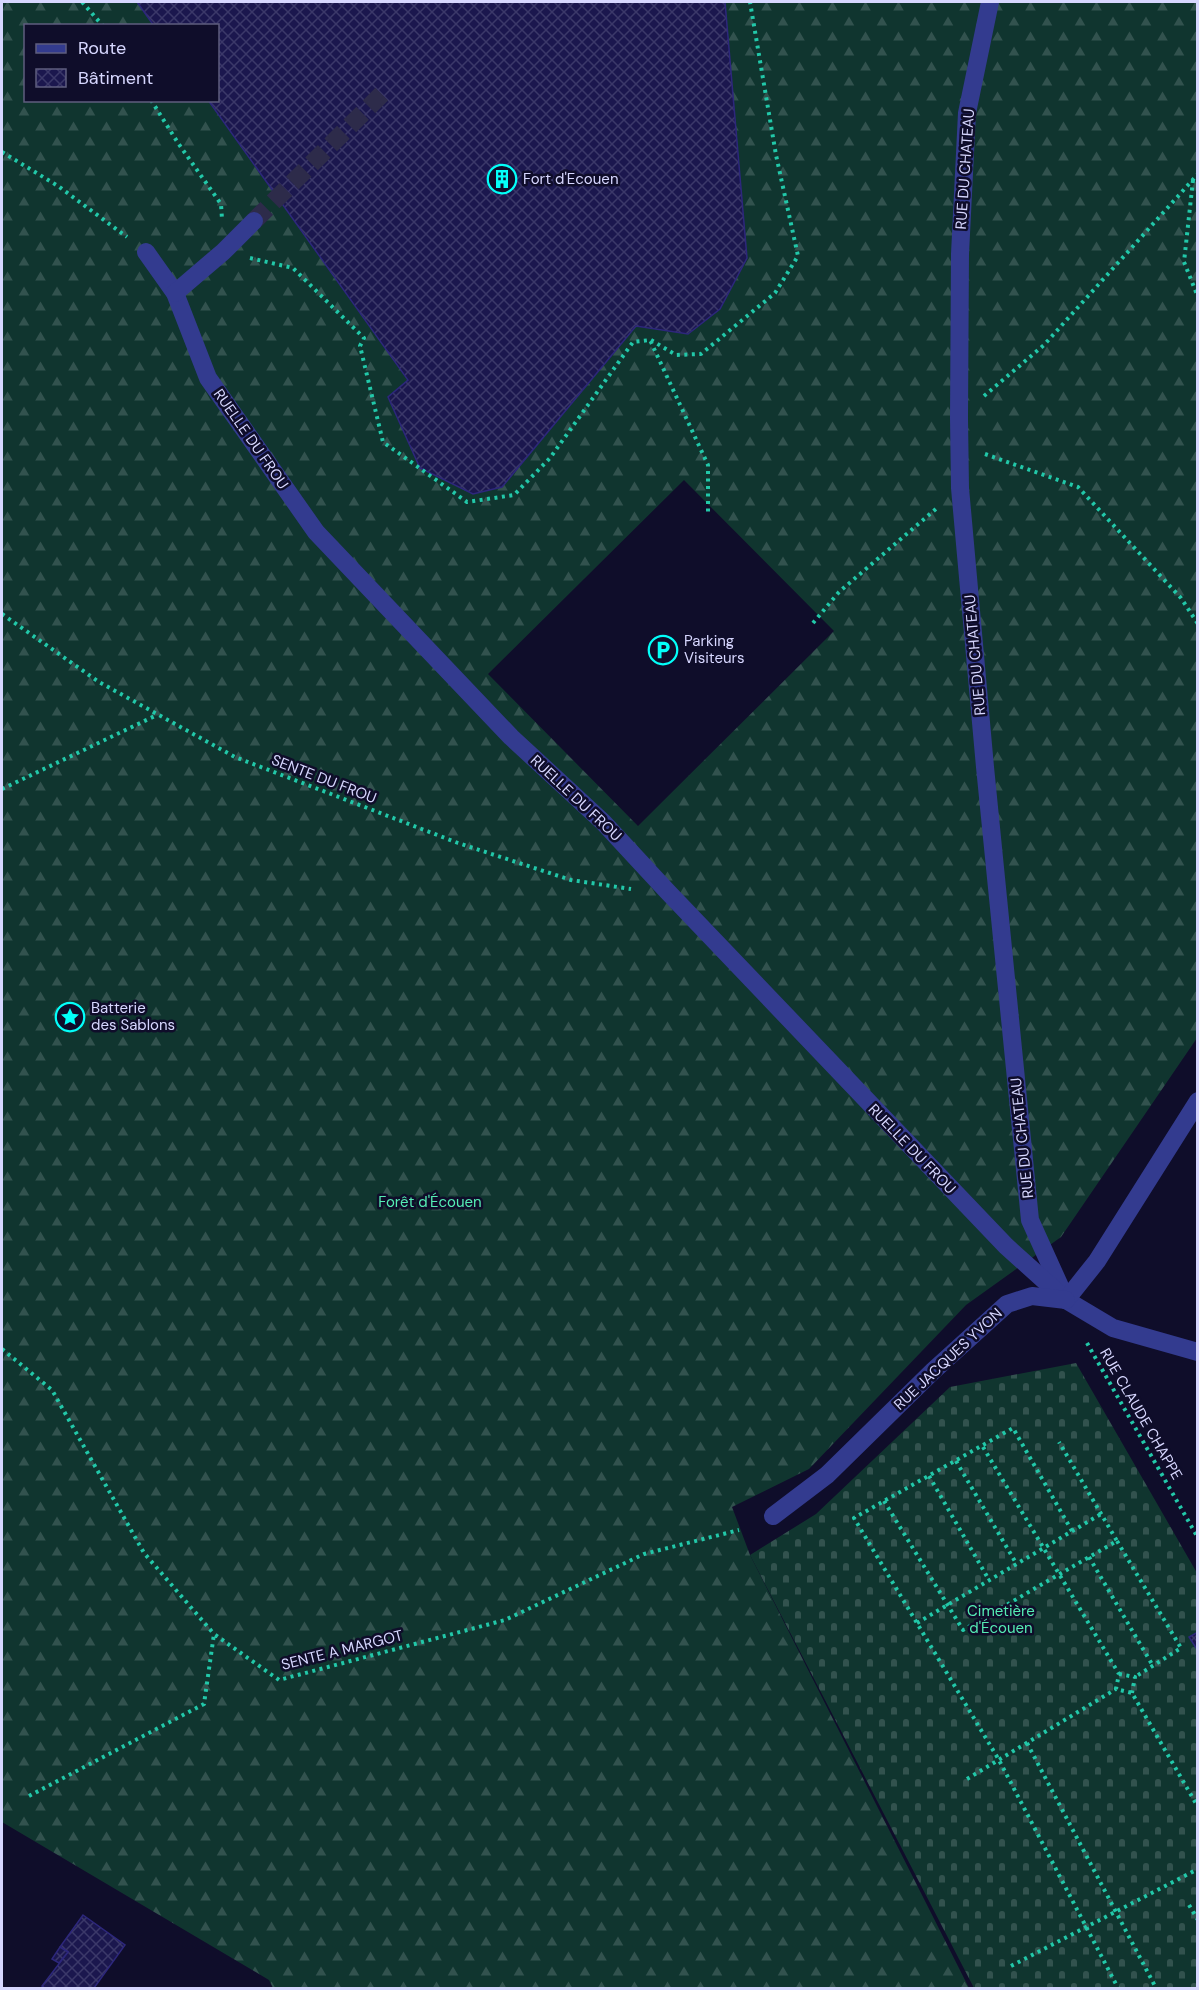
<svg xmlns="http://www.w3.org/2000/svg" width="1199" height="1990" font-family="'DM Sans',sans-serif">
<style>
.forest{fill:url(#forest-firs);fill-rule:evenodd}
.cemetery{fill:url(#cemetery-stones)}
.building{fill:url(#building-cross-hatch);stroke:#2d277c;stroke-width:1.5}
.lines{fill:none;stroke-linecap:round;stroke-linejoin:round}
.minor-tunnel{stroke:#2d2b4a;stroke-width:18;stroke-dasharray:18 9;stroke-linecap:butt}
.path{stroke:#22c8a9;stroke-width:4;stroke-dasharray:3 4.5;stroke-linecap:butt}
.minor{stroke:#333b8f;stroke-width:18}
.labels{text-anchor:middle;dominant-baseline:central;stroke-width:5;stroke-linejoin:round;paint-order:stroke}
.street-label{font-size:15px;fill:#d7d7ff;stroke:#0f0d2a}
.poi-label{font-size:15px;fill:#d7d7ff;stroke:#0f0d2a;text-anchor:start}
.park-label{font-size:15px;fill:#55edb4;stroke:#0f0d2a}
</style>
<defs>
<pattern id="forest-firs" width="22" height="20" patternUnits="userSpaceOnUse" patternTransform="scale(1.5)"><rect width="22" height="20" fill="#10352f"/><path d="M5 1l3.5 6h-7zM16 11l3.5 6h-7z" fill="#32524e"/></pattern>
<pattern id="cemetery-stones" width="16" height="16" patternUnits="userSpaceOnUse" patternTransform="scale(1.5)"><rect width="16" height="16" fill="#10352f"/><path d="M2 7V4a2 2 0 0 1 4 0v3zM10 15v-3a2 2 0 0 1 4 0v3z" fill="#32524e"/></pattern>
<pattern id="building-cross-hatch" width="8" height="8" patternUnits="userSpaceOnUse" patternTransform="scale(1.5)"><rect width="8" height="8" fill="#1b174e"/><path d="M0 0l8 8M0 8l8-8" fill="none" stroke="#3b3869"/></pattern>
</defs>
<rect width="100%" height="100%" fill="#0f0d2a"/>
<!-- forest -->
<path class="forest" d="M2,2H1197V1038L1061,1237L966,1305L809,1469L732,1507L750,1555L969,1988H273L269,1980L2,1822ZM26,26H218V100H26ZM684,480L834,631L638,826L488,674Z"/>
<!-- cemetery -->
<path class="cemetery" d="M1076,1363L1197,1573V1988H974L750,1555L816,1514L950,1387Z"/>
<!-- building -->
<g class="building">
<path d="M137,2H725L747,258L720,309L688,334L636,326L502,487L473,494L420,468L388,397L408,380L208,100H218V26H154Z"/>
<path d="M1198,1632V1651L1189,1637Z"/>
<path d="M83,1915L125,1945L94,1988H45L42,1986L68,1952L60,1947Z"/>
<path d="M60,1947L68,1952L59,1963L52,1959Z"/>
</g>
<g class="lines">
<!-- minor-tunnel -->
<path class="minor-tunnel" d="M254,221L382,94"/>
<!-- path -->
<g class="path">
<path d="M82,2L103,26"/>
<path d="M151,100L178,143L221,204L222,219"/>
<path d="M2,152L58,186L127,237"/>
<path d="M1193,180L1184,262L1198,297"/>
<path d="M250,258L293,268L364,338L360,346L383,442L467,502L514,495L550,458L633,342L650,340L708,465V516"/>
<path d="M651,340L676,355L701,354L775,293L798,256L776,155L750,2"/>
<path d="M984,396L1044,345L1198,174"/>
<path d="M985,454L1078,487L1181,598L1198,624"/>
<path d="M2,614L99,682L235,757L458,843L571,880L631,889"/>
<path d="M813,623L839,592L937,508"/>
<path d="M2,789L157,715"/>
<path d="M1087,1343L1198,1538"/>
<path d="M2,1349L52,1390L144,1553L214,1634"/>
<path d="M983,1447L1119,1674L1116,1689L1132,1693L1198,1807"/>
<path d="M956,1461L1016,1563"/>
<path d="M929,1476L989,1580"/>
<path d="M884,1501L963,1630L1117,1541L1059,1442"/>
<path d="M1072,1531L1013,1428L854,1518L999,1760L1118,1988"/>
<path d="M1117,1541L1181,1648L1135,1677"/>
<path d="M1089,1557L1153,1666"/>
<path d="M917,1623L1101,1514"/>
<path d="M1119,1674L1135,1677L1132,1693"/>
<path d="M1027,1743L1156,1988"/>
<path d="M967,1779L1116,1689"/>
<path d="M29,1796L204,1704L214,1634L279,1680L505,1620L644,1554L739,1530"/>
<path d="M1189,1905L1198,1920"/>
<path d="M1011,1966L1198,1869"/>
</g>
<!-- minor -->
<g class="minor">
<path d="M990,2L967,113L960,254L959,418L960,488L985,767L1030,1220L1063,1293"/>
<path d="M146,252L175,293L208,378L316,532L511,737L603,822L667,891L1006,1246L1066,1300L1113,1328L1198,1352"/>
<path d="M175,293L223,252L254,221"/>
<path d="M1066,1300L1097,1261L1198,1101"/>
<path d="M773,1516L827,1475L933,1371L1007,1304L1032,1296L1066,1300"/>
</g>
</g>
<!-- icons -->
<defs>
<g id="building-ring" transform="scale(1.5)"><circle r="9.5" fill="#0f0d2a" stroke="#03fff9" stroke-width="1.5"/><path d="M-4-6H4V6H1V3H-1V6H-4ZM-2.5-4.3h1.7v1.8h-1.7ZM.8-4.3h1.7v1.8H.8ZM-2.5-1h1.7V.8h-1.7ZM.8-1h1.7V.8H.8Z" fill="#03fff9"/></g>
<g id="parking-ring" transform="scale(1.5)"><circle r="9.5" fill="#0f0d2a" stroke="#03fff9" stroke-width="1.5"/><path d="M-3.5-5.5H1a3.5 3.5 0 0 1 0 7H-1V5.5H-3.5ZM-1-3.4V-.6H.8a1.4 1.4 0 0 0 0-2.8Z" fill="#03fff9"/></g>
<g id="sight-ring" transform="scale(1.5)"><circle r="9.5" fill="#0f0d2a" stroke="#03fff9" stroke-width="1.5"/><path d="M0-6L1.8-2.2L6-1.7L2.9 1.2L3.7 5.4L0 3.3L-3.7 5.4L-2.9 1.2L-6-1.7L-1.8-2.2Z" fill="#03fff9"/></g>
</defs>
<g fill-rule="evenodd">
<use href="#building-ring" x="502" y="179"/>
<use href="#parking-ring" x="663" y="650"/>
<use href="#sight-ring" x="70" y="1017"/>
</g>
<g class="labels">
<!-- street labels -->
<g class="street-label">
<text transform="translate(965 169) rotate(-86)">RUE DU CHATEAU</text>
<text transform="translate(251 439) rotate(55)">RUELLE DU FROU</text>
<text transform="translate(975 655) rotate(-95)">RUE DU CHATEAU</text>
<text transform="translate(324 779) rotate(21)">SENTE DU FROU</text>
<text transform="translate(576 798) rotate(43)">RUELLE DU FROU</text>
<text transform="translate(1022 1138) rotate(-96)">RUE DU CHATEAU</text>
<text transform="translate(912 1149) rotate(46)">RUELLE DU FROU</text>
<text transform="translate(948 1359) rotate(-43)">RUE JACQUES YVON</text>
<text transform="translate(1141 1414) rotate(60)">RUE CLAUDE CHAPPE</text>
<text transform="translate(342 1650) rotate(-14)">SENTE A MARGOT</text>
</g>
<!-- poi labels -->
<g class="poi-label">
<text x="523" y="179">Fort d'Ecouen</text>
<text x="684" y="641">Parking<tspan x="684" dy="17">Visiteurs</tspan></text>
<text x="91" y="1008">Batterie<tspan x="91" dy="17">des Sablons</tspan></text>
</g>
<!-- park labels -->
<g class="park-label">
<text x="430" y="1202">Forêt d'Écouen</text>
<text x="1001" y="1611">Cimetière<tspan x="1001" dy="17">d'Écouen</tspan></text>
</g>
</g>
<!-- border -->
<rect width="1199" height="1990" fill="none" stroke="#d7d7ff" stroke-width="6"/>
<!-- legend -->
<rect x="24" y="24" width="195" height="78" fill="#0f0d2a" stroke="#5f5e7f" stroke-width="1.5"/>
<rect x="36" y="44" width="30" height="9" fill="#333b8f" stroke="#5f5e7f" stroke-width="1.5"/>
<text x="78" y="54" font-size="18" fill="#d7d7ff">Route</text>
<rect x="36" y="69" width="30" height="18" fill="url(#building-cross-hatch)" stroke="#5f5e7f" stroke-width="1.5"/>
<text x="78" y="84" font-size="18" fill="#d7d7ff">Bâtiment</text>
</svg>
